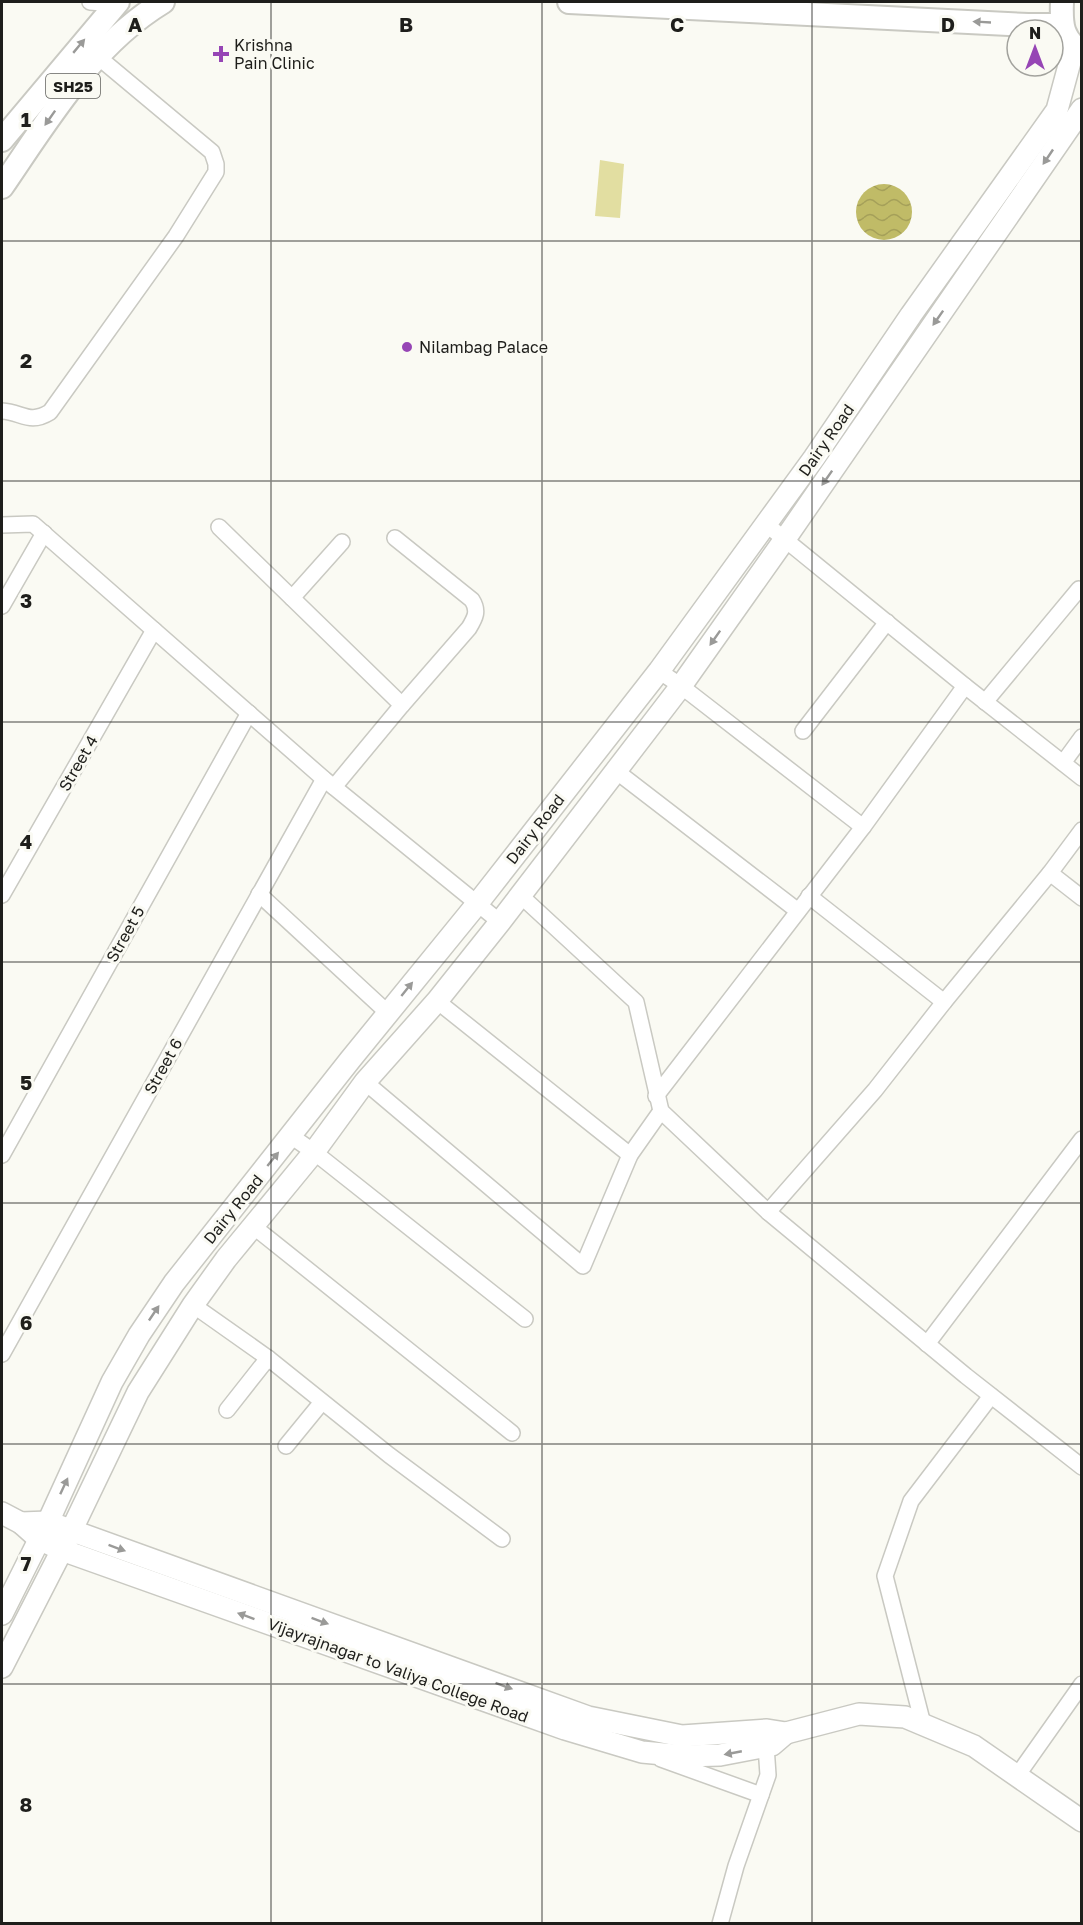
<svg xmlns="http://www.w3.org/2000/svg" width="1083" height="1925" font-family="'Golos Text',sans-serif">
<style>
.grass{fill:#e2dea1}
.water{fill:url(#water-waves)}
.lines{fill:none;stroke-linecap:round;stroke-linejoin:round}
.street-casing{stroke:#c9c9c2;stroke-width:18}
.secondary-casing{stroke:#c9c9c2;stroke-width:24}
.primary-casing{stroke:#c9c9c2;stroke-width:26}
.street{stroke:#fff;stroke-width:15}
.secondary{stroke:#fff;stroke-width:21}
.primary{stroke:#fff;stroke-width:22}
.oneway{fill:#9a9a98}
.grid{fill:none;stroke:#1e1e1b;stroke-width:1.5;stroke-opacity:0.55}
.poi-dot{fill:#9645b5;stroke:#fafaf3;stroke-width:2}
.labels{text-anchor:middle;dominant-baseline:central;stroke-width:6;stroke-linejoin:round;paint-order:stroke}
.shield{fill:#fafaf3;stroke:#60605c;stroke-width:1.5}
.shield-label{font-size:15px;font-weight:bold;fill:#1e1e1b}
.poi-label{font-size:16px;fill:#1e1e1b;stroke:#fafaf3;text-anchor:start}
.street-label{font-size:16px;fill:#1e1e1b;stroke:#fafaf3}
.grid-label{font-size:20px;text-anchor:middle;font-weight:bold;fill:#1e1e1b;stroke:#fafaf3;stroke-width:6;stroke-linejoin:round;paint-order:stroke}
</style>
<defs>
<pattern id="water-waves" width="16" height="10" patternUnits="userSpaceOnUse" patternTransform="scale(1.5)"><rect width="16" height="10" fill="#c0bb67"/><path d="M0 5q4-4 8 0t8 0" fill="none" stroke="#a5a059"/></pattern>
</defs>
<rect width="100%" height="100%" fill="#fafaf3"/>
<!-- grass -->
<path class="grass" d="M600,160L624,164L620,218L595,216Z"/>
<!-- water -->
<circle class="water" cx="884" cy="212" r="28"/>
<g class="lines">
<!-- street casing -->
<g class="street-casing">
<g id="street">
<path d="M90,2L114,4"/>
<path d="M2,411C22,412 29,425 50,412L176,236L216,172V164L212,152L97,56"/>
<path d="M766,524L965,686L1082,778"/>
<path d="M2,525L33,524L324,779L500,922"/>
<path d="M219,527L402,705"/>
<path d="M292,598L342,542"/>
<path d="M2,606L44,533"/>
<path d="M659,671L681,686L863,827"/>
<path d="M985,702L1079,589L1082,590"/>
<path d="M803,731L887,622"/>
<path d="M1063,763L1082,737"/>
<path d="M616,771L798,911"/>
<path d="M334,787L402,705L469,628C475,618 479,611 472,600L395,538"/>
<path d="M1050,873L1082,898"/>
<path d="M259,894L388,1013"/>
<path d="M2,895L154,630"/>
<path d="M520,895L636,1002L661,1111L768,1212L966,1376L1082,1467"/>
<path d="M809,896L944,1002"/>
<path d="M437,1001L630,1155"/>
<path d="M365,1082L583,1266L630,1155L661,1111"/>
<path d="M656,1096L863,827L965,686"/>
<path d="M291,1136L314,1152L525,1319"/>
<path d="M2,1155L249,713"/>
<path d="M768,1212L875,1090L944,1002L1050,873L1082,830"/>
<path d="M253,1226L512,1433"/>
<path d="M193,1305L268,1358L389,1455L502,1539"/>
<path d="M927,1344L1082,1139"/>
<path d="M2,1354L324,779"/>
<path d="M227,1410L268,1358"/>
<path d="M286,1446L322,1402"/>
<path d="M923,1724L885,1576L911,1501L991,1396"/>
<path d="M661,1759L761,1795"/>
<path d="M1017,1776L1082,1684"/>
<path d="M720,1924L736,1866L768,1775L766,1746"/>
</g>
</g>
<!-- secondary casing -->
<g class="secondary-casing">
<g id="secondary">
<path d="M2,1513L21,1523L39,1539L62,1550L565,1729L642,1752L685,1756L720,1755L772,1745L786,1733"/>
<path d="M21,1523L48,1522L588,1717L682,1736L767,1730L786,1733L859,1714L905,1717L974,1746L1082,1821"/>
<path d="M2,1614L48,1522L112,1382L139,1335L174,1283L350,1060L477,904L659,671L814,458L911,315L1057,110L1074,47"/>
<path d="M2,1667L62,1550L138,1392L193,1305L226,1259L314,1152L365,1082L437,1001L500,922L681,686L785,539L1082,109"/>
</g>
</g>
<!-- primary casing -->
<g class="primary-casing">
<g id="primary">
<path d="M569,2L1028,25H1061"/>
<path d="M1062,2C1061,25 1062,38 1082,53"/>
<path d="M2,140L118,2"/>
<path d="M2,187C48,120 92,45 163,2"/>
</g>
</g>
<!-- street -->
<use href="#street" class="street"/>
<!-- secondary -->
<use href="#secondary" class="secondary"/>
<!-- primary -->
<use href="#primary" class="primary"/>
</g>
<!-- one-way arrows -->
<defs><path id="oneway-solid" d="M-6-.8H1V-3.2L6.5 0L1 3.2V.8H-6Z" transform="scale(1.5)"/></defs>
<g class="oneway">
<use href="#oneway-solid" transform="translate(982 22) rotate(-177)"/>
<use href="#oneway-solid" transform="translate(79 46) rotate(-50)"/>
<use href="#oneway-solid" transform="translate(50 118) rotate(125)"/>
<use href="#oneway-solid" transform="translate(1048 157) rotate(124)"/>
<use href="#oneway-solid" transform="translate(938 318) rotate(125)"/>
<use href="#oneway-solid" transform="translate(827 478) rotate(125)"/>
<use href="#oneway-solid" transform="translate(715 638) rotate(125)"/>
<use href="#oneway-solid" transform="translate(407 989) rotate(-51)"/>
<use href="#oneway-solid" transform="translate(273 1159) rotate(-51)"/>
<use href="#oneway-solid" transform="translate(154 1313) rotate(-56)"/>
<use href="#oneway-solid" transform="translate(64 1486) rotate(-65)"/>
<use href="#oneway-solid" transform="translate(117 1548) rotate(20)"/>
<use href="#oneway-solid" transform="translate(246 1616) rotate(-160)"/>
<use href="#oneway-solid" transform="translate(320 1621) rotate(20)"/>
<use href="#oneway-solid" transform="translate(504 1686) rotate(20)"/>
<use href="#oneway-solid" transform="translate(733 1753) rotate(169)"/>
</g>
<!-- grid -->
<path class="grid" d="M271,2V1924M542,2V1924M812,2V1924M2,241H1082M2,481H1082M2,722H1082M2,962H1082M2,1203H1082M2,1444H1082M2,1684H1082"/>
<!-- markers -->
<g class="poi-dot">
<path d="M218 45h6v6h6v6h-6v6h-6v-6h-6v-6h6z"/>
<circle cx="407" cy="347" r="6"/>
</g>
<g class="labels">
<!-- shield labels -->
<rect class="shield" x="46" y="74" width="54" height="24" rx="4.5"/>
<g class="shield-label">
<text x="73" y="86">SH25</text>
</g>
<!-- poi labels -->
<g class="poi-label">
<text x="234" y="45">Krishna<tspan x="234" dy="18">Pain Clinic</tspan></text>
<text x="419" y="347">Nilambag Palace</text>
</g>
<!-- street labels -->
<g class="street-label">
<text transform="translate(826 440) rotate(-55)">Dairy Road</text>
<text transform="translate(78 763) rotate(-60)">Street 4</text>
<text transform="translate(535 829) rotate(-52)">Dairy Road</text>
<text transform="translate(125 934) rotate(-61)">Street 5</text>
<text transform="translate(163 1066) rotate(-61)">Street 6</text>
<text transform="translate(233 1209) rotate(-51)">Dairy Road</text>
<text transform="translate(398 1670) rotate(20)">Vijayrajnagar to Valiya College Road</text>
</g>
</g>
<g class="grid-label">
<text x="135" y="32">A</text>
<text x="406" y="32">B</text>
<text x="677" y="32">C</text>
<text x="948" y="32">D</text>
<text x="26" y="127">1</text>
<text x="26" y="368">2</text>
<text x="26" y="608">3</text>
<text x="26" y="849">4</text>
<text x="26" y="1090">5</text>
<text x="26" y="1330">6</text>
<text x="26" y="1571">7</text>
<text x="26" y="1812">8</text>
</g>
<!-- border -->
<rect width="1083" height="1925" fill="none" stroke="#1e1e1b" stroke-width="6"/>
<!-- north arrow -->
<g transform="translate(1035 48)"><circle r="28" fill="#fafaf3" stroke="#a2a29d" stroke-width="1.5"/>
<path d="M0-4.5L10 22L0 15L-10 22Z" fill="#9645b5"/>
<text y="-9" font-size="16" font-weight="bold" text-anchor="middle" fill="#1e1e1b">N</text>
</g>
</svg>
